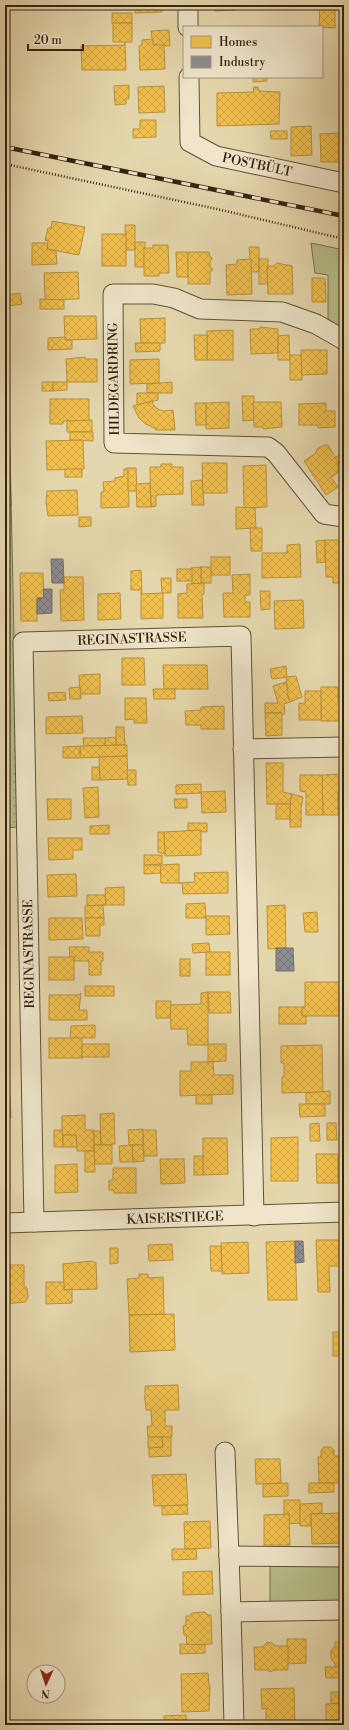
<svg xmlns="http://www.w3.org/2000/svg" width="349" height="1730" font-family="'Libre Bodoni',serif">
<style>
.grass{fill:url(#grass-dots);stroke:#76704e}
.park{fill:#b5be8a;stroke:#76704e}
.homes{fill:url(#homes-cross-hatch);stroke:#ba913c}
.industry{fill:url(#industry-cross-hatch);stroke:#736d6c}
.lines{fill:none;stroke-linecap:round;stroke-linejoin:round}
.street-casing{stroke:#624f39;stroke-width:21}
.path{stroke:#372212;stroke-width:2.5;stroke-dasharray:1 2;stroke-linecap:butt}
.street{stroke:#eee5ca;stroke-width:19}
.rail-casing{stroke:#372212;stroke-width:4.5}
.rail{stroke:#eee5ca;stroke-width:3;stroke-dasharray:9;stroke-linecap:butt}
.labels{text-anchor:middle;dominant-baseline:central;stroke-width:4;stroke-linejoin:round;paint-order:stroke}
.street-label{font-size:13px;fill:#372212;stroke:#eee5ca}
</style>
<defs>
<pattern id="grass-dots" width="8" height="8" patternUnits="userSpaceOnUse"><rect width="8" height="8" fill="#b5be8a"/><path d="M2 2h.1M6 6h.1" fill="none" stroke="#9ca376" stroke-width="1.8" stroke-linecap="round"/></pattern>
<pattern id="homes-cross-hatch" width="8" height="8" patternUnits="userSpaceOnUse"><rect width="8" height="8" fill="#f2c14e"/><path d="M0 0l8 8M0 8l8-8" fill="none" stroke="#d0a643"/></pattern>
<pattern id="industry-cross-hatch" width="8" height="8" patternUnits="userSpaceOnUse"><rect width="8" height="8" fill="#8d8d92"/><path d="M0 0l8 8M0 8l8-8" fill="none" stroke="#747376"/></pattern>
</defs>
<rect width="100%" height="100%" fill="#e5d7ad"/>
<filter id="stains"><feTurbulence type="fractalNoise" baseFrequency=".005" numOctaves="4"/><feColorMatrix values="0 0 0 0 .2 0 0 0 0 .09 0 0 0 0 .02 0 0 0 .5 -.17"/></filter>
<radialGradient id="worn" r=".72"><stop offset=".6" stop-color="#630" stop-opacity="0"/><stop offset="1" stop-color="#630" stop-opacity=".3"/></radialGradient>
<!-- grass -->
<path class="grass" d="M5,212L18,827L5,828Z"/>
<!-- park -->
<g class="park">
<path d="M311,243L344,250V330L328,319V275L315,273Z"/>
<path d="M5,292L11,506H5Z"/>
<path d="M344,1563V1603L270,1604V1564Z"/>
</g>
<!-- homes -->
<g class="homes">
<path d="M135,5H162V12L135,13Z"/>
<path d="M215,5H235V10L215,11Z"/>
<rect x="251" y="5" width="17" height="4"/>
<path d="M320,5H344V9H335V28L319,27Z"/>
<rect x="112" y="13" width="20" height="10"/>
<path d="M113,23H132V42H125V45L124,42H113Z"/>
<path d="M169,30L170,46L153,45L151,31Z"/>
<path d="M153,39V45H164L165,69L140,70L139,46L142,45V40Z"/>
<path d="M125,45L126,70H82L81,46Z"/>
<path d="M253,77H267V81L253,82Z"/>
<path d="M129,85V99H126V104L115,105L114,86Z"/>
<path d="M164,86L165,112L139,113L138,87Z"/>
<path d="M253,87H258L259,91L280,92L279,124L217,126V93L254,92Z"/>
<path d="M140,120H156V137L133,138V129H140Z"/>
<path d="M311,126L312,155L291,156V127Z"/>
<path d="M340,129H344V153L341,154Z"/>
<path d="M270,131H287V139H271Z"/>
<path d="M340,133L341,162H321L320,134Z"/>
<path d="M52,221L85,227L79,255L47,249L48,241L45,240L48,228H51Z"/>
<path d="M125,225H135V250H126Z"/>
<rect x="102" y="234" width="24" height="32"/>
<path d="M135,242H145L144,267H135Z"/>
<path d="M32,243H48L47,249L56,251L57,264L32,265Z"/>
<path d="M153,245H168L169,273H159V276H144V248H153Z"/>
<path d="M249,247H259V272H251Z"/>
<path d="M176,252H188V277H177Z"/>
<path d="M188,252H209L210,256L212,258L210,262V267L213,269L210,273V284H188Z"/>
<path d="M251,259L252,294L227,295L226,265L237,264V260Z"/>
<rect x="259" y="259" width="9" height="25"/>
<path d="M277,263L292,266L293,294H268L267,266H274Z"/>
<path d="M78,272L79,299L45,300L44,273Z"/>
<path d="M312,278H325L326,302H312Z"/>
<path d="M20,293L22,304L8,306L7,295Z"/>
<path d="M40,299L64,300V309H40Z"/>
<path d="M64,316H96L97,339L65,340Z"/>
<path d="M165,318V343H141L140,319Z"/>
<path d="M260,327L278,329V353L251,354L250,329H260Z"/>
<path d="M233,330V360H207V331Z"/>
<path d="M194,335H207V360H195Z"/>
<path d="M289,335L290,360H278V336Z"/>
<path d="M65,337V340H72V349L48,350V338Z"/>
<path d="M135,343H160V351L136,352Z"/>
<path d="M301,350H327V374L301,375Z"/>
<path d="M290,355H301L302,380H290Z"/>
<path d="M85,357V359H97V382H67L66,359Z"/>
<path d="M159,359V383L130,384V360Z"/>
<rect x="42" y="382" width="11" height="9"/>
<path d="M53,382H67V390L53,391Z"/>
<path d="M172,382V393H147V384Z"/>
<path d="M137,393H158V400L137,405Z"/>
<path d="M242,396H254V420L243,421Z"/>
<path d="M50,399H89V421H63V424H50Z"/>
<path d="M152,401L154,406L158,409L163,411L173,410L175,430H155L156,429L146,424L139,418L133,406Z"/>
<path d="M229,402V428L206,429V403Z"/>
<path d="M253,402H281L282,427L263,429V427H254Z"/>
<path d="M195,403H206V425H196Z"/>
<path d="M326,403V411H335V427L318,428V425H299V404Z"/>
<path d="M92,420V432H67V421Z"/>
<path d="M70,432H93V441L70,440Z"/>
<path d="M83,440L84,469L47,470L46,441Z"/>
<path d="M324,445H328L338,462V473L331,477L338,487L326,495L304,461L316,453L317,449Z"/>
<path d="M341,454H344V462H338L335,458Z"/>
<path d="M202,463H227V493H203Z"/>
<path d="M161,464H172V467H183V494L156,495V506L151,507L150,467H161Z"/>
<path d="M266,465L267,507L244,508L243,466Z"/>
<path d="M128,468L129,507L101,508V492H104L103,482L115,481V478L124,476V469Z"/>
<path d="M128,468H136L137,491H128Z"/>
<rect x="65" y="469" width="17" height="8"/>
<path d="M202,480L204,505H192L191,481Z"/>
<path d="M150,483L151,507H137L136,484Z"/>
<path d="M77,490L78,515L48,516L46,502L47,491Z"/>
<path d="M236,507L255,508L256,528L236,529Z"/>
<path d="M79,517H91V526L79,527Z"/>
<path d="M250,528H262V551H251Z"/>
<path d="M325,540V562L317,563L316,541Z"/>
<path d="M325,540H341L342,583H333V577H326Z"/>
<path d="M300,544L301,577L262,578V553H287V545Z"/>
<rect x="211" y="557" width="19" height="18"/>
<rect x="201" y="567" width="10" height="16"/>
<path d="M201,567V583L192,584L191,568Z"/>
<rect x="177" y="569" width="15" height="12"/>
<path d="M141,570L142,593L141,594V590H131V571Z"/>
<path d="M20,573H43L44,598H37V621H21Z"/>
<path d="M250,574V595H245V602H250V617H224L223,593H233L232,575Z"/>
<path d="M64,577H83L84,620L61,621L60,590H64Z"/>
<path d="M161,578H171V593H162Z"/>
<path d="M204,583V594L202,595L203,618H178V594L187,593V584Z"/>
<path d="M260,591H270V609L261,610Z"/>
<path d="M120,593L121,619L98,620V594Z"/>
<path d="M163,593V618L141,619V594Z"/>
<path d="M303,600L304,628L275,629L274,601Z"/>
<path d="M122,658H144L145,685H122Z"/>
<path d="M163,665H207L208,689H164Z"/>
<path d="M286,666L287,677L272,679L270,669Z"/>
<path d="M340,668H344V699H341Z"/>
<path d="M100,674V694H80L79,675Z"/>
<path d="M296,676L302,697L290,702L287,694L288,693L286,677Z"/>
<path d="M286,682L288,693L287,694L290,702L284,704L285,714H282V713H265V703H278L273,686Z"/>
<path d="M80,687L81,699H70L69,688Z"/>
<path d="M321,687H338V702H344V721H321Z"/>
<path d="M153,689H175V699H154Z"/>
<path d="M305,691H321V720H299V703L305,704Z"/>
<path d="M65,692L66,700L49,701L48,693Z"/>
<path d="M125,698H146L147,723H134V719L125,720Z"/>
<path d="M224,706V729H201V725H186L185,711L201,710V707Z"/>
<path d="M265,713H282V735L266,736Z"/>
<path d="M82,716L83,733L46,734V717Z"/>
<path d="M116,727H124L125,745H116Z"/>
<path d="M116,737V745L105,746V738Z"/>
<path d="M83,738H105V746H84Z"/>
<path d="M127,745V756L80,758V746Z"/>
<path d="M80,746V758H63V747Z"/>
<path d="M127,756L128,779L100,780L99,757Z"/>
<path d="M266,763H283V792L292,794L290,804H267Z"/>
<path d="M92,767H99L100,780H92Z"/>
<path d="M127,770H136V785H128Z"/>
<path d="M344,774V792H338V815H323L322,775Z"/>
<path d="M300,775H322L323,815H306V792L300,791Z"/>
<path d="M201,784V793L176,794V785Z"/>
<path d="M98,787L99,817L85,818L83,788Z"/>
<path d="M225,791L226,812L202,813L201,792Z"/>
<path d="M292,794L303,797L301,808V827H290V804Z"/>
<path d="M47,799H71V819L48,820Z"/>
<path d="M174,799H187V808H175Z"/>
<rect x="276" y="804" width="14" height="15"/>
<path d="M188,823H207V832L188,831Z"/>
<path d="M109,825V834H90V826Z"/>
<path d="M201,830V855L165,856L164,832Z"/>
<path d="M158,832H164L165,854L158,852Z"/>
<path d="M48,838H82V850H73V859L49,860Z"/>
<path d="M144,855H162V864L144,865Z"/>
<path d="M179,864V883H161L160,865Z"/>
<path d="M144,865H160L161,873L144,874Z"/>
<path d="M228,872V893L183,894L182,883H179L195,882L194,873Z"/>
<path d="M76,874L77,896L48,897L47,875Z"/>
<path d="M124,887V905H106L105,888Z"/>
<path d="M87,895H105L106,905L87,906Z"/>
<path d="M205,903L206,918H186V904Z"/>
<path d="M103,905L104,918H85V906Z"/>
<path d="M285,905L286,948L268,949L267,906Z"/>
<path d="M317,912L318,932H305L303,913Z"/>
<path d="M206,916H229L230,934L206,935Z"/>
<path d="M49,918H82L83,939L49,940Z"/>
<path d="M85,918H104V925H100V936H86Z"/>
<path d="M209,943L210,952L193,953L192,944Z"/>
<path d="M69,947H89V952H103V961H101V975H89V961H74V957H70Z"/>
<rect x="206" y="952" width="24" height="23"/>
<rect x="49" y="957" width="25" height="23"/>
<rect x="180" y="959" width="10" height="17"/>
<path d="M305,982H340V995H344V1010H340V1016H302V1007H305Z"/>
<rect x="85" y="986" width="29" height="10"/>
<path d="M208,992V1045H188L187,1029H171L170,1005L201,1004V993Z"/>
<path d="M208,992H230L231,1013H209Z"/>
<path d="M81,993L79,1010H87V1020H49V995H79Z"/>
<path d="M156,1001H171L170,1018H156Z"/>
<path d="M279,1007H302V1016H306V1024H279Z"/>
<path d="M95,1025V1038H70L71,1026Z"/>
<rect x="49" y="1038" width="33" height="20"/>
<path d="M82,1044H109V1057H83L82,1058Z"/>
<path d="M208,1044H226V1061L208,1062Z"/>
<path d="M322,1045L323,1092L282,1093V1077H284V1063H281V1046Z"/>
<path d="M191,1062H213L214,1075H233V1094L180,1096V1071H191Z"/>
<path d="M330,1091V1104H306V1093Z"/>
<rect x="196" y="1095" width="16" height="9"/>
<path d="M5,1096H10L11,1118H5Z"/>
<path d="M299,1104H325V1116L300,1117Z"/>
<path d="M114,1113L115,1144L101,1145L100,1114Z"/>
<path d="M85,1115V1130H94V1151H77L76,1135H62V1116Z"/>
<path d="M319,1123L320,1141H310V1124Z"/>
<path d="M327,1123H336L337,1140H327Z"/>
<path d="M143,1129V1145H129L128,1130Z"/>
<path d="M54,1130H62L63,1147H54Z"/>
<path d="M143,1130H156L157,1156H144Z"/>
<path d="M94,1131H100L101,1145H94Z"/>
<path d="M63,1135H76L77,1147H63Z"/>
<path d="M298,1137V1181H271V1138Z"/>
<path d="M203,1138H227L228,1174L203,1175Z"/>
<path d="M94,1145H112V1164H95Z"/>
<path d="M132,1145H143L144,1161L133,1162Z"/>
<path d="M132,1145L133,1162H120L119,1146Z"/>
<path d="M85,1151H94L95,1172H85Z"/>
<path d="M316,1154H338V1183H317Z"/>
<rect x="194" y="1156" width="9" height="19"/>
<path d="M160,1159H184L185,1183L161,1184Z"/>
<path d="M77,1164L78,1192L55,1193V1165Z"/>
<path d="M5,1165H9L10,1189H5Z"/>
<path d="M113,1168H136V1193H114L113,1190H109V1180H113Z"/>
<path d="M316,1240H341L342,1266H329L330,1292H318Z"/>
<path d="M295,1241L297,1300H268L266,1242Z"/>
<path d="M248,1242L249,1273L222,1274L221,1243Z"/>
<path d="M172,1244L173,1260L149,1261L148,1245Z"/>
<path d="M210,1246H221L222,1271H211Z"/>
<path d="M110,1248H118V1263L110,1264Z"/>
<path d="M92,1261L96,1263L97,1289L64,1290L63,1264Z"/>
<path d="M5,1265H24V1286L27,1288L28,1298L25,1302L5,1304Z"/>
<path d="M139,1274H148V1278L163,1277L164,1314L129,1315L127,1279L139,1278Z"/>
<path d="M46,1282H64V1290L72,1289V1303L46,1304Z"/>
<path d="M174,1314L175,1350L130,1352L129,1315Z"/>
<rect x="333" y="1332" width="11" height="24"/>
<path d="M178,1385L179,1410H165V1426H172V1437H148L147,1426H152L151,1410H146L145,1399L144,1397H145V1386Z"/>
<path d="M148,1437H162L163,1447L148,1448Z"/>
<path d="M162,1437H171V1456L149,1457V1448L163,1447Z"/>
<path d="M324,1447H331L334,1450V1456H343L344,1464L343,1483H319L318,1457H321V1451Z"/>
<path d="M255,1459H280L281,1483L256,1484Z"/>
<path d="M186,1474L188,1505L154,1506L152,1475Z"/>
<path d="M288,1483V1496L263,1497V1484Z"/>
<path d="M309,1483H334V1492L309,1493Z"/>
<path d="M284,1500H300V1523L289,1524V1514H284Z"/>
<path d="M322,1503V1514H311V1526H300V1504Z"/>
<path d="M187,1505L188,1514L162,1515V1506Z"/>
<path d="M339,1513L340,1543L312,1544L311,1514Z"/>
<path d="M289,1514L290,1545H264V1515Z"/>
<path d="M210,1521L211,1548L185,1549L184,1522Z"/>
<path d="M172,1549H196L197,1559L172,1560Z"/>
<path d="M212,1571L213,1594L183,1595V1572Z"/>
<path d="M205,1612L208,1615H211L212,1644L187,1645L186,1635H184L183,1626L186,1625V1616H189L192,1613Z"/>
<path d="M287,1639H306V1663L288,1664Z"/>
<path d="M267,1642L272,1643L276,1646H288V1670H275L270,1672L268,1670H255L254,1647H263Z"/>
<path d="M335,1642H344V1667L335,1668V1664L331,1658V1651L335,1645Z"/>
<path d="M180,1644L205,1645V1653L180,1654Z"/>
<path d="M325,1667H344V1678H326Z"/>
<path d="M208,1673L209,1685H210L209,1711L182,1712L181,1674Z"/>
<path d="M294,1688L295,1725H266V1708L262,1709L261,1689Z"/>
<path d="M331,1692H344V1703L331,1704Z"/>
<path d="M344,1703V1725H326V1704Z"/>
<path d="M186,1715L187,1725H164V1716Z"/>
</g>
<!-- industry -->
<g class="industry">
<path d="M51,559H63L64,583H52Z"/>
<path d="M43,589H52V613L37,614V598H44Z"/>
<path d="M276,948H293L294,971H276Z"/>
<path d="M295,1241H303L304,1262L295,1263Z"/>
</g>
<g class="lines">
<!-- street casing -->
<g class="street-casing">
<g id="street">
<path d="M188,5V27"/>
<path d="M189,77L190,142L216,156L344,183"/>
<path d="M344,340L316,324L282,312L200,309L174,298L153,294H113L114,443L268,447L276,453L324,514L344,517"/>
<path d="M243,749L344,747"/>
<path d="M34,1222L23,642L241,636L254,1216"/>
<path d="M5,1223L344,1212"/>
<path d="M225,1452L229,1556"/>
<path d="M344,1557L229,1556L231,1612L344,1610"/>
<path d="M231,1612L234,1725"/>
</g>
</g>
<!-- path -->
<path class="path" d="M5,164L217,209L344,239"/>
<!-- street -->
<use href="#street" class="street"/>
<!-- rail casing -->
<g class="rail-casing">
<path id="rail" d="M5,147L344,216"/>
</g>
<!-- rail -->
<use href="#rail" class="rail"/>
</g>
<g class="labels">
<!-- street labels -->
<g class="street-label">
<text transform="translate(257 165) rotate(12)">POSTBÜLT</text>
<text transform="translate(114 379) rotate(-91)">HILDEGARDRING</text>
<text transform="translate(132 639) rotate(-2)">REGINASTRASSE</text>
<text transform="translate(29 954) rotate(-91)">REGINASTRASSE</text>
<text transform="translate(175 1218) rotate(-2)">KAISERSTIEGE</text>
</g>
</g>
<!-- margin -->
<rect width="349" height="1730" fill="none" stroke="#e5d7ad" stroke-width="20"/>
<rect x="6" y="6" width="337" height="1718" fill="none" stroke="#372212" stroke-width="2"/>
<rect x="10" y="10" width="329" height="1710" fill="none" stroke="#372212"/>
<!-- legend -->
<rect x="183" y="26" width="140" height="52" fill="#eee5ca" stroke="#a59780"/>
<rect x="191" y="36" width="20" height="12" fill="#f2c14e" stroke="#a59780"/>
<text x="219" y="46" font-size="12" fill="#372212">Homes</text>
<rect x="191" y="56" width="20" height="12" fill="#8d8d92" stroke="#a59780"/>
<text x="219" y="66" font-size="12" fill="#372212">Industry</text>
<!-- north arrow -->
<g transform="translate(46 1684) rotate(183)"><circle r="19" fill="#eee5ca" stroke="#a59780"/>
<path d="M0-3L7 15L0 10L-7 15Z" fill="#8f2418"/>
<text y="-6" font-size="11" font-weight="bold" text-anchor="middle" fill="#372212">N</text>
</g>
<!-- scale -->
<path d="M28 44v6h55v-6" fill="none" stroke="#372212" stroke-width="2"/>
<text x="34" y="44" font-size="12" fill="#372212" stroke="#eee5ca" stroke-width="3" paint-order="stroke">20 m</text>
<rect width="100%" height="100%" filter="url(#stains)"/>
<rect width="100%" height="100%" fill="url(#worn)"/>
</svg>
